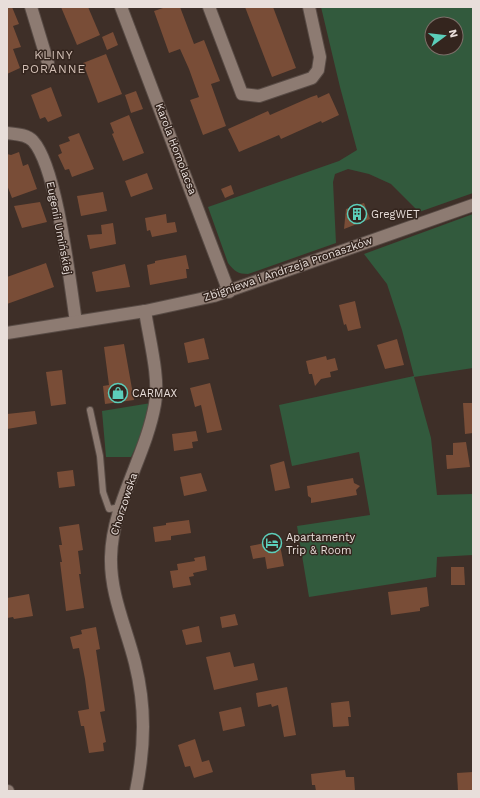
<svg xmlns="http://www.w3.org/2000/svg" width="480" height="798" font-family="'Work Sans',sans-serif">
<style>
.green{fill:#325a3d;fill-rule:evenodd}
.building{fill:#794d37}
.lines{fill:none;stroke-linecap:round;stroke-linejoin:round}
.lane-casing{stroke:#584b45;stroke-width:8}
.street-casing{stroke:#584b45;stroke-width:14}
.lane{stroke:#8d7b72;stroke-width:6}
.street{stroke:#8d7b72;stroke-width:12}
.labels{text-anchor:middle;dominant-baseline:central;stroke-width:3;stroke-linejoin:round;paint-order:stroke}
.street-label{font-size:11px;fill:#e8deda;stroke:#34251e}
.poi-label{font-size:11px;fill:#e8deda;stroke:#34251e;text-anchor:start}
.neighbourhood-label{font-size:12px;letter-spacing:1px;fill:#d3c0b6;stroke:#34251e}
</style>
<rect width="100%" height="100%" fill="#3e2f28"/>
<!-- green -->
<g class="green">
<path d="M321,7H473V193L419,212L391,184L369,174L348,169L335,174L333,182L336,243L248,274C238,274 234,271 228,263L208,207L339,161L357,150L340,87ZM432,24H456V48H432Z"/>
<path d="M473,214V368L414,377L431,438L437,495L473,494V555L437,557L436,577L309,597L297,526L370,515L359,452L292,466L279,405L414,376L402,330L387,284L364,254Z"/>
<path d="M151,403L146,425L131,457H106L102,411Z"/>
</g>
<!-- building -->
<g class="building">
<path d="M7,7H12L19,24L13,26L21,47L13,49L20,68L7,74Z"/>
<path d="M61,7H88L100,35L77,45Z"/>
<path d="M166,7H180L194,44L204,40L220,81L211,84L226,126L203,135L190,100L199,97L189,69L180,49L169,53L154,11Z"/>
<path d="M245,7H273L296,68L272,77Z"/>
<path d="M113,32L118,45L107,50L102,37Z"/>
<path d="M106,54L122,94L98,103L83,63Z"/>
<path d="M51,87L62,116L48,122L45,117L40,119L31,95Z"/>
<path d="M136,91L143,109L131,113L125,95Z"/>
<path d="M329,93L339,115L322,123L321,121L281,139L279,135L239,152L228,129L268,111L270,115L311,97L317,95L318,98Z"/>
<path d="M129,115L144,153L123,161L112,134L114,133L110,123Z"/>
<path d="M79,133L94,169L72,177L69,169L65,170L58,155L62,153L59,145L70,141L68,137Z"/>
<path d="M19,152L23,166L28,164L37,189L12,198L7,185V154L11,155Z"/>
<path d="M147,173L153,189L131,197L125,181Z"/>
<path d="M231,185L234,194L225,198L221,189Z"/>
<path d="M103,192L107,211L81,216L77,196Z"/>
<path d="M40,202L47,222L22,228L14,206Z"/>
<path d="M364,203L370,219L344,229L346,209Z"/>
<path d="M166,214L167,223L175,222L177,232L152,237L150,230L147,231L145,218Z"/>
<path d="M113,223L116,244L90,249L87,235L102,234L101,225Z"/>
<path d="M186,255L189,269H186L187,278L150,285L147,265L155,263V261Z"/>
<path d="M46,263L54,287L7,304V277Z"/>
<path d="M125,264L130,287L96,292L92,272Z"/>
<path d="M355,301L361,328L348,331L346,324L344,325L339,305Z"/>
<path d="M204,338L209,359L188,363L184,343Z"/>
<path d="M397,339L404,365L385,369L377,345Z"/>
<path d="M124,344L134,400L105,404L103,386L109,385L104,347Z"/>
<path d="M326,356L327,360L335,358L338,370L330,372L331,377L321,379L315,386L312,374H309L306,361Z"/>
<path d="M62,370L66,404L51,406L46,372Z"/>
<path d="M210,383L222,430L207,433L201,405L195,407L190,388Z"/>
<path d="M463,403H473V433L465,434Z"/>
<path d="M35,411L37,424L7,429V414Z"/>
<path d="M196,431L198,441L192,442L193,448L174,451L172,434Z"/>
<path d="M466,442L470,467L447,469L446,455H453V443Z"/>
<path d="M284,461L290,488L275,491L270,465Z"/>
<path d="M73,470L75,486L59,488L57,472Z"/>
<path d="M201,473L207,491L184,496L180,477Z"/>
<path d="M353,478L354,483L360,486L356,490L357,495L311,503V498L308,496L307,486Z"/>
<path d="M189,520L191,533L171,536V540L155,542L153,527L166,525V523Z"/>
<path d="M79,524L83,550L78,551L81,574H79L84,608L66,611L60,562H62L59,545H62L59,527Z"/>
<path d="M279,540L284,566L267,569L265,557L253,559L250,546Z"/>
<path d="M205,556L207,570L193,573L194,576L189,577L191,585L173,588L170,571L178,570L177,564L195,561L194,558Z"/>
<path d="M451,567H464L465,585H451Z"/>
<path d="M427,587L429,606L420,608V611L391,615L388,592Z"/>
<path d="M29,594L33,616L14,619L13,617L7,618V598Z"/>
<path d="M235,614L238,625L222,628L220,617Z"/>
<path d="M199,626L202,642L186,645L182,630Z"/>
<path d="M96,627L100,649L96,650L105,711L100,712L106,742L103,743L104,751L89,753L84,726H81L78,711L89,709L85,679L79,648L73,649L70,637L82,634L81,630Z"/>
<path d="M230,652L234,667L254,663L258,680L214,690L206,657Z"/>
<path d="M287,687L296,735L284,737L278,705L272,707L271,704L258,707L256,693Z"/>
<path d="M349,701L351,717H348L349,726L333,727L331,703Z"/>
<path d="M241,707L245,726L223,731L219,712Z"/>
<path d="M195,739L202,762L209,760L213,772L194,778L190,766L185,767L178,745Z"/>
<path d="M345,770L346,777H354L355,791H316L315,785H312L311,774Z"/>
<path d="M473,772V791H458L457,773Z"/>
</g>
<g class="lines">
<!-- lane casing -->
<g class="lane-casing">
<path id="lane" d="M90,410L100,456L103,492L109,509L121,507"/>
</g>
<!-- street casing -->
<g class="street-casing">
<g id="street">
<path d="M31,7L48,63"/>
<path d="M121,7L229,292"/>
<path d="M209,7L242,94L259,96L312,78L318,70L320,57L309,7"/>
<path d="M7,133C15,134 27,134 33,141C57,167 70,283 76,322"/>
<path d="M7,333L145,311L214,296L473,205"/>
<path d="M7,791H8"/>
<path d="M136,791C145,746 146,707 135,663C126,627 110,594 111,557C112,504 146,456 155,404C160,378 149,338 145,311"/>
</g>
</g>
<!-- lane -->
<use href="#lane" class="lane"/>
<!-- street -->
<use href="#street" class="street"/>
</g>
<!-- icons -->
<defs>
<g id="building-ring" transform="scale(1)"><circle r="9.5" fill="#34251e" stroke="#5cceba" stroke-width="1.5"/><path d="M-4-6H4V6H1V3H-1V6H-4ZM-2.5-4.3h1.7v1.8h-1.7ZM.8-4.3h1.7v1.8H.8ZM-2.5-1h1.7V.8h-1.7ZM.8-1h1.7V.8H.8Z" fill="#5cceba"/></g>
<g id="shop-ring" transform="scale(1)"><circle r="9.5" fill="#34251e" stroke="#5cceba" stroke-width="1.5"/><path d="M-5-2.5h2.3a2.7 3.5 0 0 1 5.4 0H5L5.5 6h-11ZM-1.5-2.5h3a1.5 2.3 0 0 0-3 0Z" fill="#5cceba"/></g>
<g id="hotel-ring" transform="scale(1)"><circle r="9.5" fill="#34251e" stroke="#5cceba" stroke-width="1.5"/><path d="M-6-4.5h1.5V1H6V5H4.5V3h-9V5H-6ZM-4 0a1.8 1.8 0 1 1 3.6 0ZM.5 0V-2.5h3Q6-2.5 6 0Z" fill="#5cceba"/></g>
</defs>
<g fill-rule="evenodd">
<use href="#building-ring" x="357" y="214"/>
<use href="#shop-ring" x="118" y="393"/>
<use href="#hotel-ring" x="272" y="543"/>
</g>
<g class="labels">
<!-- street labels -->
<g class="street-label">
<text transform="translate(176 149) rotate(69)">Karola Homolacsa</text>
<text transform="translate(59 228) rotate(79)">Eugenii Umińskiej</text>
<text transform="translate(288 269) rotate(-19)">Zbigniewa i Andrzeja Pronaszków</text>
<text transform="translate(124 504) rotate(-72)">Chorzowska</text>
</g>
<!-- poi labels -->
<g class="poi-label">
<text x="371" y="214">GregWET</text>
<text x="132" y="393">CARMAX</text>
<text x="286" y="537">Apartamenty<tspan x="286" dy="13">Trip &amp; Room</tspan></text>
</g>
<!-- neighbourhood labels -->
<g class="neighbourhood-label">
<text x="54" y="55">KLINY<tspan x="54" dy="14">PORANNE</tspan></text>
</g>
</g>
<!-- border -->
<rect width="480" height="798" fill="none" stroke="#e8deda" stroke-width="16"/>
<!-- north arrow -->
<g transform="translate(444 36) rotate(75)"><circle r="19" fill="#34251e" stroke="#7c6f69"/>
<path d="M0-3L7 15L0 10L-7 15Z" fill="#5cceba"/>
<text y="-6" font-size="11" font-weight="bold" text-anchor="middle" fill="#e8deda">N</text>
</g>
</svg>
